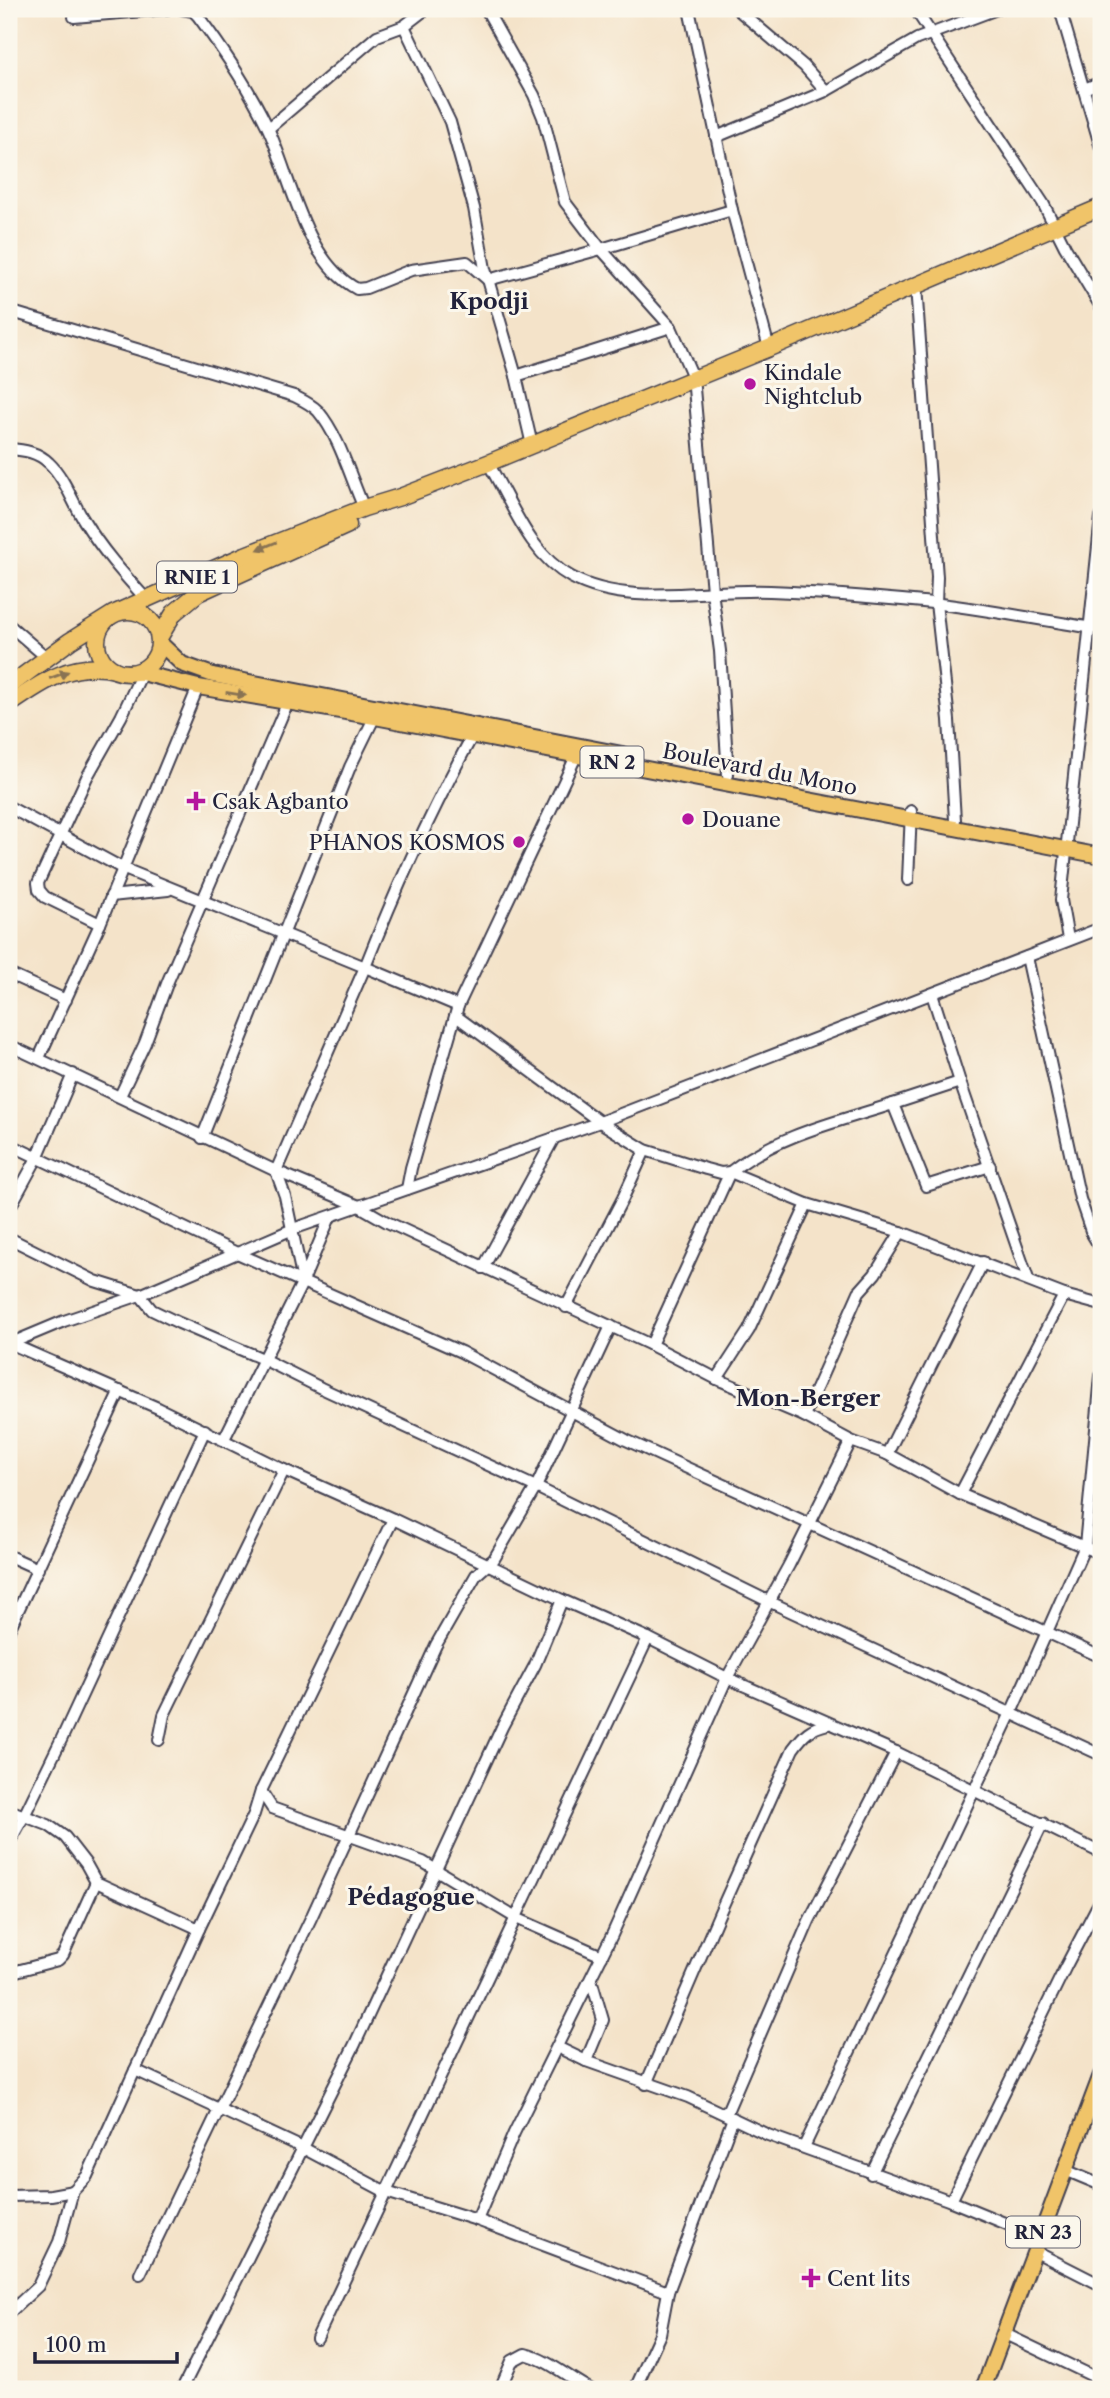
<svg xmlns="http://www.w3.org/2000/svg" width="1110" height="2398" font-family="'Libre Caslon Text',serif">
<style>
.lines{fill:none;stroke-linecap:round;stroke-linejoin:round}
.minor-casing{stroke:#423f50;stroke-width:14}
.major-casing{stroke:#423f50;stroke-width:18}
.highway-casing{stroke:#423f50;stroke-width:19}
.minor{stroke:#fff;stroke-width:10}
.major{stroke:#f0c469;stroke-width:14}
.highway{stroke:#f0c469;stroke-width:16}
.oneway{fill:#897352}
.poi-dot{fill:#b5179e;stroke:#fbf7ec;stroke-width:2.5}
.labels{text-anchor:middle;dominant-baseline:central;stroke-width:6;stroke-linejoin:round;paint-order:stroke}
.shield{fill:#fbf7ec;stroke:#636270;stroke-width:2}
.shield-label{font-size:19px;font-weight:bold;fill:#22223b}
.poi-label{font-size:21px;fill:#22223b;stroke:#fbf7ec;text-anchor:start}
.street-label{font-size:21px;fill:#22223b;stroke:#fbf7ec}
.neighbourhood-label{font-size:23px;font-weight:bold;fill:#22223b;stroke:#fbf7ec}
</style>
<rect width="100%" height="100%" fill="#fbf7ec"/>
<filter id="ink" filterUnits="userSpaceOnUse"><feTurbulence type="fractalNoise" baseFrequency=".0143" numOctaves="2"/><feDisplacementMap in="SourceGraphic" scale="14" xChannelSelector="R" yChannelSelector="G"/><feConvolveMatrix kernelMatrix="1 2 1 2 8 2 1 2 1" color-interpolation-filters="sRGB"/></filter>
<filter id="wash" filterUnits="userSpaceOnUse"><feTurbulence type="fractalNoise" baseFrequency=".00686" numOctaves="4" result="noise"/><feDisplacementMap in="SourceGraphic" scale="28" xChannelSelector="R" yChannelSelector="G"/><feGaussianBlur stdDeviation="1.57" result="paint"/><feColorMatrix in="noise" values="0 0 0 0 0 0 0 0 0 0 0 0 0 0 0 0 0 1.4 0 .05"/><feComposite in="paint" operator="in"/></filter>
<g filter="url(#wash)">
<rect width="100%" height="100%" fill="#f4e3c9"/>
</g>
<g filter="url(#ink)">
<g class="lines">
<!-- minor casing -->
<g class="minor-casing">
<g id="minor">
<path d="M182,9L193,11L198,16C224,51 248,86 267,126C291,176 304,261 357,289L366,288L411,270L467,262L488,280L601,249L565,202L543,117L534,95L486,9"/>
<path d="M689,9L732,210L769,348"/>
<path d="M737,9L804,66L826,91"/>
<path d="M915,9L1043,203L1065,247L1101,307"/>
<path d="M1060,9L1101,148"/>
<path d="M74,17L167,9"/>
<path d="M404,26L450,122L474,208L485,269L516,376L532,445"/>
<path d="M1084,89L1101,82"/>
<path d="M269,128L377,36L404,26L426,9"/>
<path d="M716,137L826,91L917,39L997,9"/>
<path d="M916,286L937,577L936,603L949,720L955,820"/>
<path d="M9,311L294,396C302,400 311,404 318,411C340,437 350,477 364,508"/>
<path d="M516,376L671,327"/>
<path d="M9,449C24,450 38,452 49,463C64,477 72,501 83,519C101,549 123,574 147,600"/>
<path d="M488,463C512,503 529,554 571,577C627,608 707,588 770,591C821,593 872,597 923,602C983,608 1042,621 1101,629"/>
<path d="M9,625L46,657"/>
<path d="M728,775L720,651L712,591L693,377L671,327L601,249L732,210"/>
<path d="M9,807L122,868L365,967L276,1171L9,1045"/>
<path d="M908,880L911,811"/>
<path d="M111,896L168,890"/>
<path d="M100,924L45,897L39,890L38,883L87,777L121,717L142,673"/>
<path d="M1068,939L1061,900L1101,517"/>
<path d="M1027,957L1080,1199L1092,1234L1101,1249"/>
<path d="M9,974L66,1000"/>
<path d="M932,994L960,1082L1028,1279"/>
<path d="M458,1006L365,967C397,886 433,807 475,731"/>
<path d="M456,1016L600,1122L645,1150L706,1169L721,1173L730,1172L807,1204L901,1232L1064,1295L1101,1305"/>
<path d="M39,1058L100,924L198,687"/>
<path d="M960,1082L893,1104L926,1186L990,1166"/>
<path d="M120,1096L145,1043L168,981L290,697"/>
<path d="M202,1138L350,767L377,712"/>
<path d="M9,1144L237,1253L461,1352L626,1440L1101,1657"/>
<path d="M276,1171L359,1206L387,1222L651,1345L717,1379L804,1416L851,1441L887,1454L960,1494L1101,1554"/>
<path d="M276,1171L285,1196L303,1281"/>
<path d="M407,1189L411,1168L458,1006L579,750"/>
<path d="M9,1209L37,1158L73,1074"/>
<path d="M9,1238L95,1281L140,1295L152,1310L179,1323L263,1359L321,1388L536,1487L768,1601L1101,1755"/>
<path d="M483,1268L554,1138"/>
<path d="M566,1307L623,1198L645,1150"/>
<path d="M9,1343L158,1408L284,1470L393,1519L562,1600L648,1638L727,1678L896,1752L1101,1853"/>
<path d="M9,1344L64,1321L140,1295L293,1229L600,1122L1101,928"/>
<path d="M651,1345L730,1172C777,1135 837,1122 893,1104"/>
<path d="M717,1379L749,1330L807,1204"/>
<path d="M804,1416L859,1292L875,1274L901,1232"/>
<path d="M224,1439L303,1281L330,1217"/>
<path d="M887,1454L983,1262"/>
<path d="M960,1494L1064,1295"/>
<path d="M9,1556L38,1569"/>
<path d="M9,1630L120,1391"/>
<path d="M159,1740L164,1715L284,1470"/>
<path d="M261,1791L272,1808L423,1862L516,1918L602,1956"/>
<path d="M9,1810L48,1825L65,1837L86,1864L96,1882L199,1929"/>
<path d="M9,1843L24,1816L62,1738L205,1430"/>
<path d="M9,1973L58,1960L63,1955L96,1882"/>
<path d="M591,1979L603,2020L586,2061L688,2097L768,2135L951,2201L1041,2238"/>
<path d="M557,2047L586,2061"/>
<path d="M135,2070L303,2148L386,2192L477,2220L668,2292"/>
<path d="M646,2084L720,1912L793,1749C804,1734 810,1728 828,1724"/>
<path d="M726,2114L809,1921L896,1752"/>
<path d="M804,2147L1011,1713L1085,1546L1101,1376"/>
<path d="M1065,2170L1101,2185"/>
<path d="M871,2174L1043,1823"/>
<path d="M9,2196L51,2195L73,2191"/>
<path d="M951,2201L1066,1966L1101,1899"/>
<path d="M477,2220L514,2133L612,1935L727,1678L789,1565L851,1441"/>
<path d="M1036,2252L1101,2285"/>
<path d="M140,2274L311,1918L436,1645L476,1575L494,1559L536,1487L611,1326"/>
<path d="M9,2313L38,2286L59,2242L73,2191L87,2176L199,1929L254,1814L261,1791L393,1519"/>
<path d="M1005,2334L1101,2380"/>
<path d="M317,2338L648,1638"/>
<path d="M182,2389L355,2044L502,1727L535,1665L562,1600"/>
<path d="M500,2389L512,2361L525,2354C547,2359 569,2378 590,2389"/>
<path d="M612,2389H615"/>
<path d="M635,2389L660,2334L668,2292L733,2118"/>
</g>
</g>
<!-- major casing -->
<g class="major-casing">
<g id="major">
<path d="M159,642L182,664L213,675L622,754"/>
<path d="M122,672L142,673L198,687L375,717L1101,856"/>
<path d="M983,2389L1101,2075"/>
</g>
</g>
<!-- highway casing -->
<g class="highway-casing">
<g id="highway">
<circle cx="128" cy="642" r="31"/>
<path d="M159,638L174,613L198,593L348,525"/>
<path d="M9,686L70,641L113,614L245,555L364,508L400,497L488,463L769,348L1101,207"/>
<path d="M9,705C42,682 73,660 115,670"/>
</g>
</g>
<!-- minor -->
<use href="#minor" class="minor"/>
<!-- major -->
<use href="#major" class="major"/>
<!-- highway -->
<use href="#highway" class="highway"/>
</g>
<!-- one-way arrows -->
<defs><path id="oneway-solid" d="M-6-.8H1V-3.2L6.5 0L1 3.2V.8H-6Z" transform="scale(1.75)"/></defs>
<g class="oneway">
<use href="#oneway-solid" transform="translate(267 546) rotate(158)"/>
<use href="#oneway-solid" transform="translate(59 675) rotate(-20)"/>
<use href="#oneway-solid" transform="translate(236 694) rotate(9)"/>
</g>
</g>
<!-- markers -->
<g class="poi-dot">
<circle cx="750" cy="384" r="7"/>
<path d="M192.5 790.5h7v7h7v7h-7v7h-7v-7h-7v-7h7z"/>
<circle cx="688" cy="819" r="7"/>
<circle cx="519" cy="842" r="7"/>
<path d="M807.5 2267.5h7v7h7v7h-7v7h-7v-7h-7v-7h7z"/>
</g>
<g class="labels">
<!-- shield labels -->
<g class="shield">
<rect x="157" y="561.5" width="80" height="31" rx="5"/>
<rect x="580.5" y="746.5" width="63" height="31" rx="5"/>
<rect x="1006" y="2216.5" width="74" height="31" rx="5"/>
</g>
<g class="shield-label">
<text x="197" y="577">RNIE 1</text>
<text x="612" y="762">RN 2</text>
<text x="1043" y="2232">RN 23</text>
</g>
<!-- poi labels -->
<g class="poi-label">
<text x="764" y="372">Kindale<tspan x="764" dy="24">Nightclub</tspan></text>
<text x="212" y="801">Csak Agbanto</text>
<text x="702" y="819">Douane</text>
<text x="505" y="842" text-anchor="end">PHANOS KOSMOS</text>
<text x="827" y="2278">Cent lits</text>
</g>
<!-- street labels -->
<g class="street-label">
<text transform="translate(760 769) rotate(11)">Boulevard du Mono</text>
</g>
<!-- neighbourhood labels -->
<g class="neighbourhood-label">
<text x="489" y="301">Kpodji</text>
<text x="808" y="1398">Mon-Berger</text>
<text x="411" y="1897">Pédagogue</text>
</g>
</g>
<!-- margin -->
<rect width="1110" height="2398" fill="none" stroke="#fbf7ec" stroke-width="35"/>
<!-- scale -->
<path d="M35 2352v10h142v-10" fill="none" stroke="#22223b" stroke-width="3.5"/>
<text x="46" y="2352" font-size="21" fill="#22223b" stroke="#fbf7ec" stroke-width="5" paint-order="stroke">100 m</text>
</svg>
